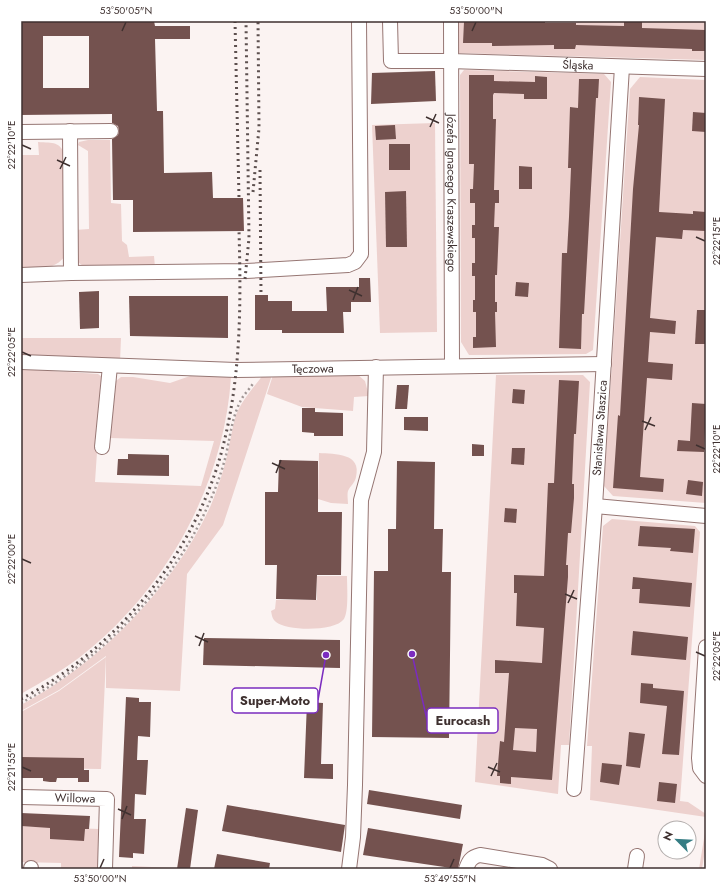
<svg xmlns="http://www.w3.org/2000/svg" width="727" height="890" font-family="Jost,sans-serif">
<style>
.green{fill:#edd1ce}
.building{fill:#74524f;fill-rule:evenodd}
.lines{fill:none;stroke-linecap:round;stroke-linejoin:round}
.minor-casing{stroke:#967673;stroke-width:16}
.path{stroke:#a19695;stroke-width:2.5;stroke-dasharray:2 3;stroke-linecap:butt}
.minor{stroke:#fff;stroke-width:14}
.rail{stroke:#5d504f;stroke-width:3;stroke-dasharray:2 4;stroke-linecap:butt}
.ticks{fill:none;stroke:#3f3130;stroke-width:1.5}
.labels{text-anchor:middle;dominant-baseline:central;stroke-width:4;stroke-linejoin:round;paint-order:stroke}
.street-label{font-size:12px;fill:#3f3130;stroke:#fff}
.leader{fill:none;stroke:#7b2cbf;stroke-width:1.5}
.callout-dot{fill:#7b2cbf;stroke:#fff;stroke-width:1.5}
.callout{fill:#fff;stroke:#7b2cbf;stroke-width:1.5}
.callout-label{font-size:13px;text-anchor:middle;font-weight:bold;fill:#3f3130}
.neatline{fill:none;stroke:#3f3130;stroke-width:1.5}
.ticks-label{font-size:10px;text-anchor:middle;fill:#3f3130}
</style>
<rect width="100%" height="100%" fill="#fbf3f2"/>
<!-- green -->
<g class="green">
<path d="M458,21H706V60L457,53Z"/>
<path d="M464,70L604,74L611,82L593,350L586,354L469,355L461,342L460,75Z"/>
<path d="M640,77L706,80V503L613,496L604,486L630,89Z"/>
<path d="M435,123L437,332L380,333L372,125Z"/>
<path d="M88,140H110L111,203L121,204L122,241L127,245L129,257L154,256L155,267H85L76,261L75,230L89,229L88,151L78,145L79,142Z"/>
<path d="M38,142C54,143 59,141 66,156L65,256C54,271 38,268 21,268V155H39Z"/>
<path d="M21,338H121L120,362L21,356Z"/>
<path d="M21,369L98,374L102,377L95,482L201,486L214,441L110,438L116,381L121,377H133L170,383L190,376L231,377C224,485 166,590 80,657C62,671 41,682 21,694Z"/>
<path d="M263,375H272L223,525L187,574L180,691L106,688V656L59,690L21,711V705C100,663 174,587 211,505C217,490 223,473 227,456C230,443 232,428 236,415C242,400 254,387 263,375Z"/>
<path d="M273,375H358L365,381L369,396L354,397L353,411L302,407L267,394Z"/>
<path d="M496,375H583L590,382L569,745H561L558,794L475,782Z"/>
<path d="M319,453C335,454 362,453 356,477C355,483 350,486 348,491C347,494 348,500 348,504L331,503L318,499Z"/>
<path d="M612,519L695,526L700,532L680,801L688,802L706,814V817L590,800L592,746H587L603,526Z"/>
<path d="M317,576H347C347,587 349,611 344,619C335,632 286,631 276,622C272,619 272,615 271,611L275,609L276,600H317Z"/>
<path d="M106,657L101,769L21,768V712L59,691Z"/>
<path d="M21,826L99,829L98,869H61V863L21,862Z"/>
<path d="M706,826V844L702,869H699Z"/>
<path d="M132,866L172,868L171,869H132Z"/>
</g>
<!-- building -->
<g class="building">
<path d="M21,21H154L155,26H190V39H155L157,111H163L164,173L212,172L213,198H243L244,231L133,232V200H113L112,139L118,135L119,131L118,126L112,123V114L21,115ZM43,36H89V88H43Z"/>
<path d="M545,21V23H576V25L624,26V21H642V28L706,30V51H692V49L576,45L575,49H554V45L492,46V43H463L464,22Z"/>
<path d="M435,71L436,101L371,104L372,73Z"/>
<path d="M469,75H494V81L535,82V76L547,77V99H524V94L494,93L493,95V119H496L494,190H499V203H495L494,227H499L497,275H495V302H497V312H495L496,347L473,348V337H476V312H473V300H475V276H472V263H475V238H472V225H475V203H470V189H473L474,164H469Z"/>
<path d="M579,79H599L598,98H596L584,314H582L581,349L559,348L562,253H567L569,217L571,168H568L570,107L578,108Z"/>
<path d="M639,97L665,99L659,212L693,214V211L706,212V231L683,230L682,239L656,237L650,318L676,321L675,334L650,332L648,362L673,364L672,380L647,378L640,477L664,479L663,492L613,488L618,415L620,416L633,189L639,125H638Z"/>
<path d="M693,112L706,113V132L692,131Z"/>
<path d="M395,125L396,139L376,140L375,126Z"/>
<rect x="389" y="144" width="21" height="26"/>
<path d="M519,166L532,167V189H519Z"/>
<path d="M406,191L407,247H386L385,192Z"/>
<path d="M359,278H370L371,302H351V312H343L344,333H282V330H255V295H268V301H292V311H327L326,287H359Z"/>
<path d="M516,282L529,283L528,297L515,296Z"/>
<path d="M99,291V328L80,329L79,292Z"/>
<path d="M129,296H228V338L130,336Z"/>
<path d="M697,310H706V344H695Z"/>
<path d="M559,380L579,381L576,434H574L572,484H574V498L571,533H568L566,565H568V577L552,780L511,777V784L500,783V776H497L500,741L504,742L509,673H495V660L542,663L544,628L516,626L517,593H514V575L544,576L548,483H554ZM515,728L537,729L536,752L513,750Z"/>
<path d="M397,385H409L407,409H395Z"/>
<path d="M513,389L525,390L524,404L512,403Z"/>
<path d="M692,403L706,404L704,452L677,451L678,440L690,441Z"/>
<path d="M302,408H315V412L343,413V436H314V433L302,432Z"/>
<path d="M404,417H428V431L404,430Z"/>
<path d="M472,444L484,445V456H472Z"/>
<path d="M512,448H525L524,465L511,464Z"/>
<path d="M128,454L169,455V476L117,475L118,459H128Z"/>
<path d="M279,460L318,461V512H342L341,575H317L316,600L276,599L277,565H265V492H278Z"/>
<path d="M397,461L435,462L434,529H443L442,572H451L449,738L372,737L374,571H388V529H396Z"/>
<path d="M688,480L703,482L702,496L686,494Z"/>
<path d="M505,508L517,509L516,523L504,522Z"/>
<path d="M640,526L695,529L693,553L670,551L671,548L638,546Z"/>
<path d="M633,577L692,583L690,607L639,603L640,589H632Z"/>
<path d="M633,631L688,637L686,660L631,655Z"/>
<path d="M204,638L340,640V668L203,665Z"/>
<path d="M641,683L653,684V688L684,691L679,755L662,754L667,706L640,703Z"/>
<path d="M126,697L139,698V702H151L150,737L138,736L137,760H148L146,795L135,794L134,819H146L144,854L133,853V858L119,857Z"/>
<path d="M307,702L323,703L321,764H333V779L304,778Z"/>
<path d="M629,732L645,734L640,768L626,766Z"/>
<path d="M21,757L84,758V770H89V782H78V778H57L56,782H50L43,781V778H21Z"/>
<path d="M602,763L622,765L619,785L600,782Z"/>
<path d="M659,782L677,784L675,803L657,801Z"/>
<path d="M369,790L462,805L460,819L367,804Z"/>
<path d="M227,805L345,825L341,852L222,831Z"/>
<path d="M186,808L198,810L190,869H177Z"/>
<path d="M21,813L90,816L89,829H85L84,841L50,839V828L21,826Z"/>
<path d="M368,828L463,844L458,869L363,855Z"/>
<path d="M217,854L270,863L269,869H214Z"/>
</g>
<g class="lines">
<!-- minor casing -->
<g class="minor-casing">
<g id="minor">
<path id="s1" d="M390,21L391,61H450L706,69"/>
<path id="s2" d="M451,21L452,366"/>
<path d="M21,132L111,131"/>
<path d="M71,273L246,271L348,265L355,262L361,254L359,21"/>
<path d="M21,275L71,273L70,131"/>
<path id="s3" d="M21,362L236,370L604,364"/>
<path d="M102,447L110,366"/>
<path d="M595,506L706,516"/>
<path d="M706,647L699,758L700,768L706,776"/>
<path id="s4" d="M574,789L595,506L622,67"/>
<path id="s5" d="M21,797L107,799L105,869"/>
<path d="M31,869V868"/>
<path d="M349,869L353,837L355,785L361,500L374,452L376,367"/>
<path d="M466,869C469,861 471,857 480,855L542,865L550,869"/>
<path d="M635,869L637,856"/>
</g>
</g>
<!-- path -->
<path class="path" d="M21,703C98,663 175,584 209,503C216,488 222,471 226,455C230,437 232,418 240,402C243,395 250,389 254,382"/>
<!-- minor -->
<use href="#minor" class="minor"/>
<!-- rail -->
<g class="rail">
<path d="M235,21L239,198"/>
<path d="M260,170L261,295"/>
<path d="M253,192L259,128L258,21"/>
<path d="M245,279L249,238L246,21"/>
<path d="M21,699C120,647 200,548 225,438C241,371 241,300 239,231"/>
</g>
</g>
<!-- ticks -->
<path class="ticks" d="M122,31L126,22M472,31L476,22M426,117L439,123M430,127L436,114M22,145L31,149M57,160L70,166M60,169L66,157M696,237L705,241M349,290L362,296M353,300L358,287M22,352L31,356M642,421L655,426M645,430L651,417M696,445L705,449M272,463L285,469M276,473L281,460M22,559L31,563M565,594L577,599M568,603L574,590M195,636L208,642M199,646L204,633M696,652L705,656M22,767L31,771M488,767L500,772M491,776L497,763M118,809L131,815M122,819L127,806M100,868L104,859M450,868L454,859"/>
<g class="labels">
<!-- street labels -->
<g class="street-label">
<text stroke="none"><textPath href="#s1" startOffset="227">Śląska</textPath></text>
<text stroke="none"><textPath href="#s2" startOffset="172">Józefa Ignacego Kraszewskiego</textPath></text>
<text stroke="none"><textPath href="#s3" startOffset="292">Tęczowa</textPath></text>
<text stroke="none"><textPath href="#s4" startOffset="362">Stanisława Staszica</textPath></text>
<text stroke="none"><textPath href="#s5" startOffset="54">Willowa</textPath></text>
</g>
</g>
<!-- callouts -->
<path class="leader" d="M326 655L318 700M412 654L427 720"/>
<g class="callout-dot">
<circle cx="326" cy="655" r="4"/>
<circle cx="412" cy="654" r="4"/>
</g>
<g class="callout">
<rect x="232" y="688" width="86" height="25" rx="4"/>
<rect x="427" y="708" width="71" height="25" rx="4"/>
</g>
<g class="callout-label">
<text x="275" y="705">Super-Moto</text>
<text x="463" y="725">Eurocash</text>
</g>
<!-- border -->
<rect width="727" height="890" fill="none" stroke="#ffffff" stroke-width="44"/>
<!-- north arrow -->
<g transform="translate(677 840) rotate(294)"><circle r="19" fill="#ffffff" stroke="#b2adac"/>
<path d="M0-3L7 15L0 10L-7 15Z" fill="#357d84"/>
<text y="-6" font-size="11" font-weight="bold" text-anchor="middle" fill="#3f3130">N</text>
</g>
<rect x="22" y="22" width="683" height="846" class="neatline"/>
<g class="ticks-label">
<text x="126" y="14">53°50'05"N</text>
<text x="476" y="14">53°50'00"N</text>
<text transform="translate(11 145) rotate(-90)" y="4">22°22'10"E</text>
<text transform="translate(716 241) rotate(-90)" y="4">22°22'15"E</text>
<text transform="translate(11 352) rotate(-90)" y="4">22°22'05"E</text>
<text transform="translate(716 449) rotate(-90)" y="4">22°22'10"E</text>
<text transform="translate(11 559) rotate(-90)" y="4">22°22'00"E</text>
<text transform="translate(716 656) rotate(-90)" y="4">22°22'05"E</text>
<text transform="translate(11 767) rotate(-90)" y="4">22°21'55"E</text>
<text x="100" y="882">53°50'00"N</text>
<text x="450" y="882">53°49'55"N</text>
</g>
</svg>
